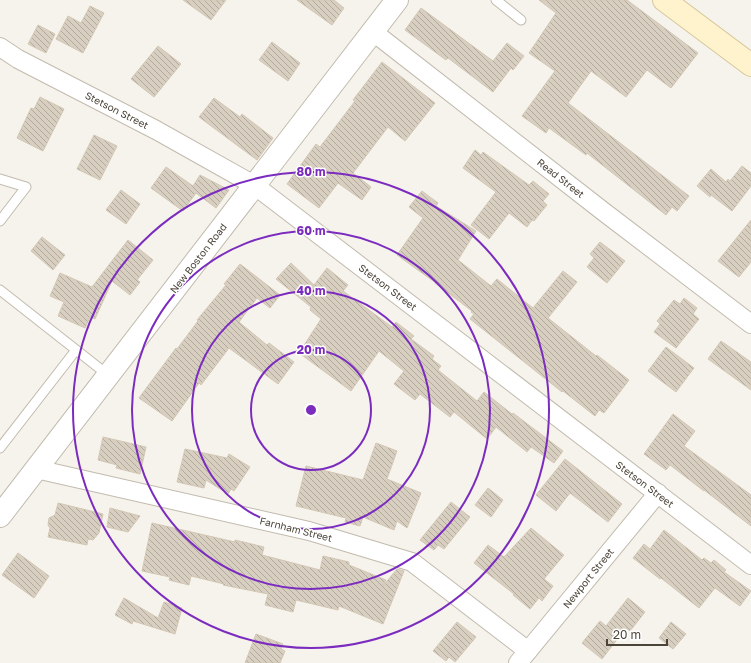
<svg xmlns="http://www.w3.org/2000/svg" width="751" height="663" font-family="'Golos Text',sans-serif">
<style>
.building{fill:url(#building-back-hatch);stroke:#d3c7b4}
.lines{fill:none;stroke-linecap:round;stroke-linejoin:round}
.service-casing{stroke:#c2bbae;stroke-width:11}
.minor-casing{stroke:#c2bbae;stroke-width:20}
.tertiary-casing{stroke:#c2bbae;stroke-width:24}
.secondary-casing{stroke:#d6c79b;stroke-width:24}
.service{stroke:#fff;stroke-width:9}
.minor{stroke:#fff;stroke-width:18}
.tertiary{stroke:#fff;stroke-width:22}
.secondary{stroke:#fff3cd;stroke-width:22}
.ring{fill:none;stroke:#7b2cbf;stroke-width:2}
.labels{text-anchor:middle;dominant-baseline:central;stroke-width:3;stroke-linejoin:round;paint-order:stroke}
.street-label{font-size:10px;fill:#4b4439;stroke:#fff}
.centre{fill:#7b2cbf;stroke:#fff;stroke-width:2}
.ring-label{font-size:12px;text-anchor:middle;font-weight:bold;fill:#7b2cbf;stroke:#fff;stroke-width:3;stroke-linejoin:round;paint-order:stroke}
</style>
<defs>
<pattern id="building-back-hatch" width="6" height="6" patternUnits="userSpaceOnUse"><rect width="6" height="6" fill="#d8cfc1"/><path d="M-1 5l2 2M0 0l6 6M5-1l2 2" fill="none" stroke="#b1aa9e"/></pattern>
</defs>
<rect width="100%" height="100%" fill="#f6f3ec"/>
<!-- building -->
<g class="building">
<path d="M183,0H226L211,20Z"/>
<path d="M297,0H334L344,8L332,25Z"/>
<path d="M539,0H627L698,53L671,88L647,70L626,97L591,71L568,103L689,196L677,211L672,207L666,215L587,153L586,155L549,128L546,133L522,116L555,71L529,53L556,13Z"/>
<path d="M90,6L104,13L83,53L56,39L68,16L81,23Z"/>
<path d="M421,8L493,61L507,43L524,56L513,70L511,68L493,92L448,58L446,60L405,30Z"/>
<path d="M38,25L55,34L46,53L28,44Z"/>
<path d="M272,42L300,63L288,81L259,60Z"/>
<path d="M158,46L181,64L154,97L131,79Z"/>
<path d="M382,62L435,103L405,141L388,127L353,173L371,187L362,200L338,183L319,208L287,184L316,144L320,147L355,101L353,100Z"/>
<path d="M40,97L64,109L43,151L17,138L31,108L34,109Z"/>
<path d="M214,98L240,117L242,114L273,138L257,160L199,117Z"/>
<path d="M94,135L117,146L100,180L77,169Z"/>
<path d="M475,150L481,155L483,152L529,185L533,181L549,194L543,201L547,205L534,221L532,220L527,227L509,213L489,239L471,225L496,192L463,168Z"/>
<path d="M742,166L751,173V186L732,211L711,195L710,197L697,186L711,169L726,182L728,179L730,181Z"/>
<path d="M166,167L193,186L200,175L229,190L216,208L196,193L183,211L151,188Z"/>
<path d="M121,190L140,204L126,224L106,210Z"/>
<path d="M422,191L438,203L436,206L476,231L458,260L491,286L497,279L533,308L563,271L577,282L548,318L596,356L597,355L629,380L604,413L599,410L595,416L563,391L562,392L470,319L474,314L471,312L472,311L435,283H436L397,255L423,218L409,207Z"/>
<path d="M751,220V262L739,277L718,261Z"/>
<path d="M42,237L65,255L53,270L31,251Z"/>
<path d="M128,240L153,260L137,280L140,282L130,295L112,281L95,319L90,317L85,328L58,316L64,302L50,296L60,273L92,287Z"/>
<path d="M600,242L625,261L607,283L587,267L594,258L590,254Z"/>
<path d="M291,263L314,285L327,268L348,285L343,291L392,327L396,322L414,336L411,339L434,356L432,359L441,366L438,370L477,401L484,392L512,414L513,413L563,451L554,463L531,447L527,452L496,427L487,439L454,412L450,417L420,394L415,400L394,384L404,371L379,351L351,391L299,353L321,319L310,310L311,307L276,279Z"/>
<path d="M240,264L280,295L270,308L257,298L239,322L267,345L269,343L294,362L278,384L229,348L201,385L199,383L172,421L139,398L176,348L177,349L198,321L197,320L226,285L224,284Z"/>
<path d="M684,298L697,308L693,314L699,319L676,348L654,332L660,324L657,321L674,300L680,304Z"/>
<path d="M721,341L751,362V390L708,359Z"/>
<path d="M666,347L694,368L676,392L648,371Z"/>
<path d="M673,414L695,431L684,446L751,495V526L704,490V491L670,465L666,470L644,454Z"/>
<path d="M103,437L146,447L140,474L116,468L117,465L98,460Z"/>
<path d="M376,443L397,451L387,479L421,493L407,528L397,521L394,530L363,517L360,526L345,522L346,518L296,506L306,466L363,480Z"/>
<path d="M185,449L227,458L229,454L250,467L234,491L231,489L228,494L206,480L204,488L177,482Z"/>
<path d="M565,459L622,504L608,522L570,493L556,511L536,495Z"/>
<path d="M488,488L503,500L491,517L475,505Z"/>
<path d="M451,502L470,517L444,549L438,545L434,550L420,540Z"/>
<path d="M58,503L103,514L99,533L93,540L88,539L87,545L48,537L50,528L48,525L49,518L55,515Z"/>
<path d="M110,508L140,516L128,532L107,527Z"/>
<path d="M152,523L235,542V540L264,547L262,555L320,570L323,556L349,562V565L386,580L383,586L397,569L404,571L383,624L339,606L338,610L296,600L293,612L265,605L268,594L223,585L224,584L191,576L189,585L169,580L170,577L142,571Z"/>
<path d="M531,528L564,555L544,579L553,586L542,601L539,598L530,609L513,595L514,594L474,563L488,545L504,557Z"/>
<path d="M664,530L702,560L704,558L711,563L714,560L726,570L724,572L751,591L740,606L715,588L699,608L661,578L660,579L633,558L644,544L650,549Z"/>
<path d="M18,553L49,576L34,598L2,575Z"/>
<path d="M124,598L158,618L164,602L182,608L175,634L133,621L132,624L115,615Z"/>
<path d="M628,598L645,612L630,631L626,628L602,659L582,643L600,621L606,626Z"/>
<path d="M457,622L476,637L455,662L449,657L446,661L433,651Z"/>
<path d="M671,622L686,634L673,649L659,638Z"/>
<path d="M256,634L283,644L281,649L285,651L280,663H245Z"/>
</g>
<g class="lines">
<!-- service casing -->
<g class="service-casing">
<g id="service">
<path d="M496,0L521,20"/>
<path d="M0,179L26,187L0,221"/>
<path d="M0,290L108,375"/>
<path d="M0,448L76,350"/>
</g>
</g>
<!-- minor casing -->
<g class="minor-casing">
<g id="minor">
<path d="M372,31L604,212L751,324"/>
<path d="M0,47L18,59L156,130L254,185L751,565"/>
<path d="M36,469L309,531L412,562L528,651"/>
<path d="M518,663L658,493"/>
</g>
</g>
<!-- tertiary casing -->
<g class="tertiary-casing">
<path id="tertiary" d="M0,516L397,0"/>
</g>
<!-- secondary casing -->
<g class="secondary-casing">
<path id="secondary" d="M664,0L751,65"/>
</g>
<!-- service -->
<use href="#service" class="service"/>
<!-- minor -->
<use href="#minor" class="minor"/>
<!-- tertiary -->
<use href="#tertiary" class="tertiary"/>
<!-- secondary -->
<use href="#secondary" class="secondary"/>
</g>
<!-- distance rings -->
<g class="ring">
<circle cx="311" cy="410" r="60"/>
<circle cx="311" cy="410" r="119"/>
<circle cx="311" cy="410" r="179"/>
<circle cx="311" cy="410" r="238"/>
</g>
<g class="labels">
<!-- street labels -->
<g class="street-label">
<text transform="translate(117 110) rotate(27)">Stetson Street</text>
<text transform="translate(561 178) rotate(38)">Read Street</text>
<text transform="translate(198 258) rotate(-52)">New Boston Road</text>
<text transform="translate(388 287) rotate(37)">Stetson Street</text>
<text transform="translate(645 484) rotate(37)">Stetson Street</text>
<text transform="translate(296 529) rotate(14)">Farnham Street</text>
<text transform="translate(588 578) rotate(-51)">Newport Street</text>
</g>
</g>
<circle cx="311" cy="410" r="6" class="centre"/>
<g class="ring-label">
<text x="311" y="176">80 m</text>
<text x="311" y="235">60 m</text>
<text x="311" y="295">40 m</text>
<text x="311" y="354">20 m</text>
</g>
<!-- scale -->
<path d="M607 639v6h60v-6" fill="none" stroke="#4b4439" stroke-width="2"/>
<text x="613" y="639" font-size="12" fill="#4b4439" stroke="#ffffff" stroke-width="3" paint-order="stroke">20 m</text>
</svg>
